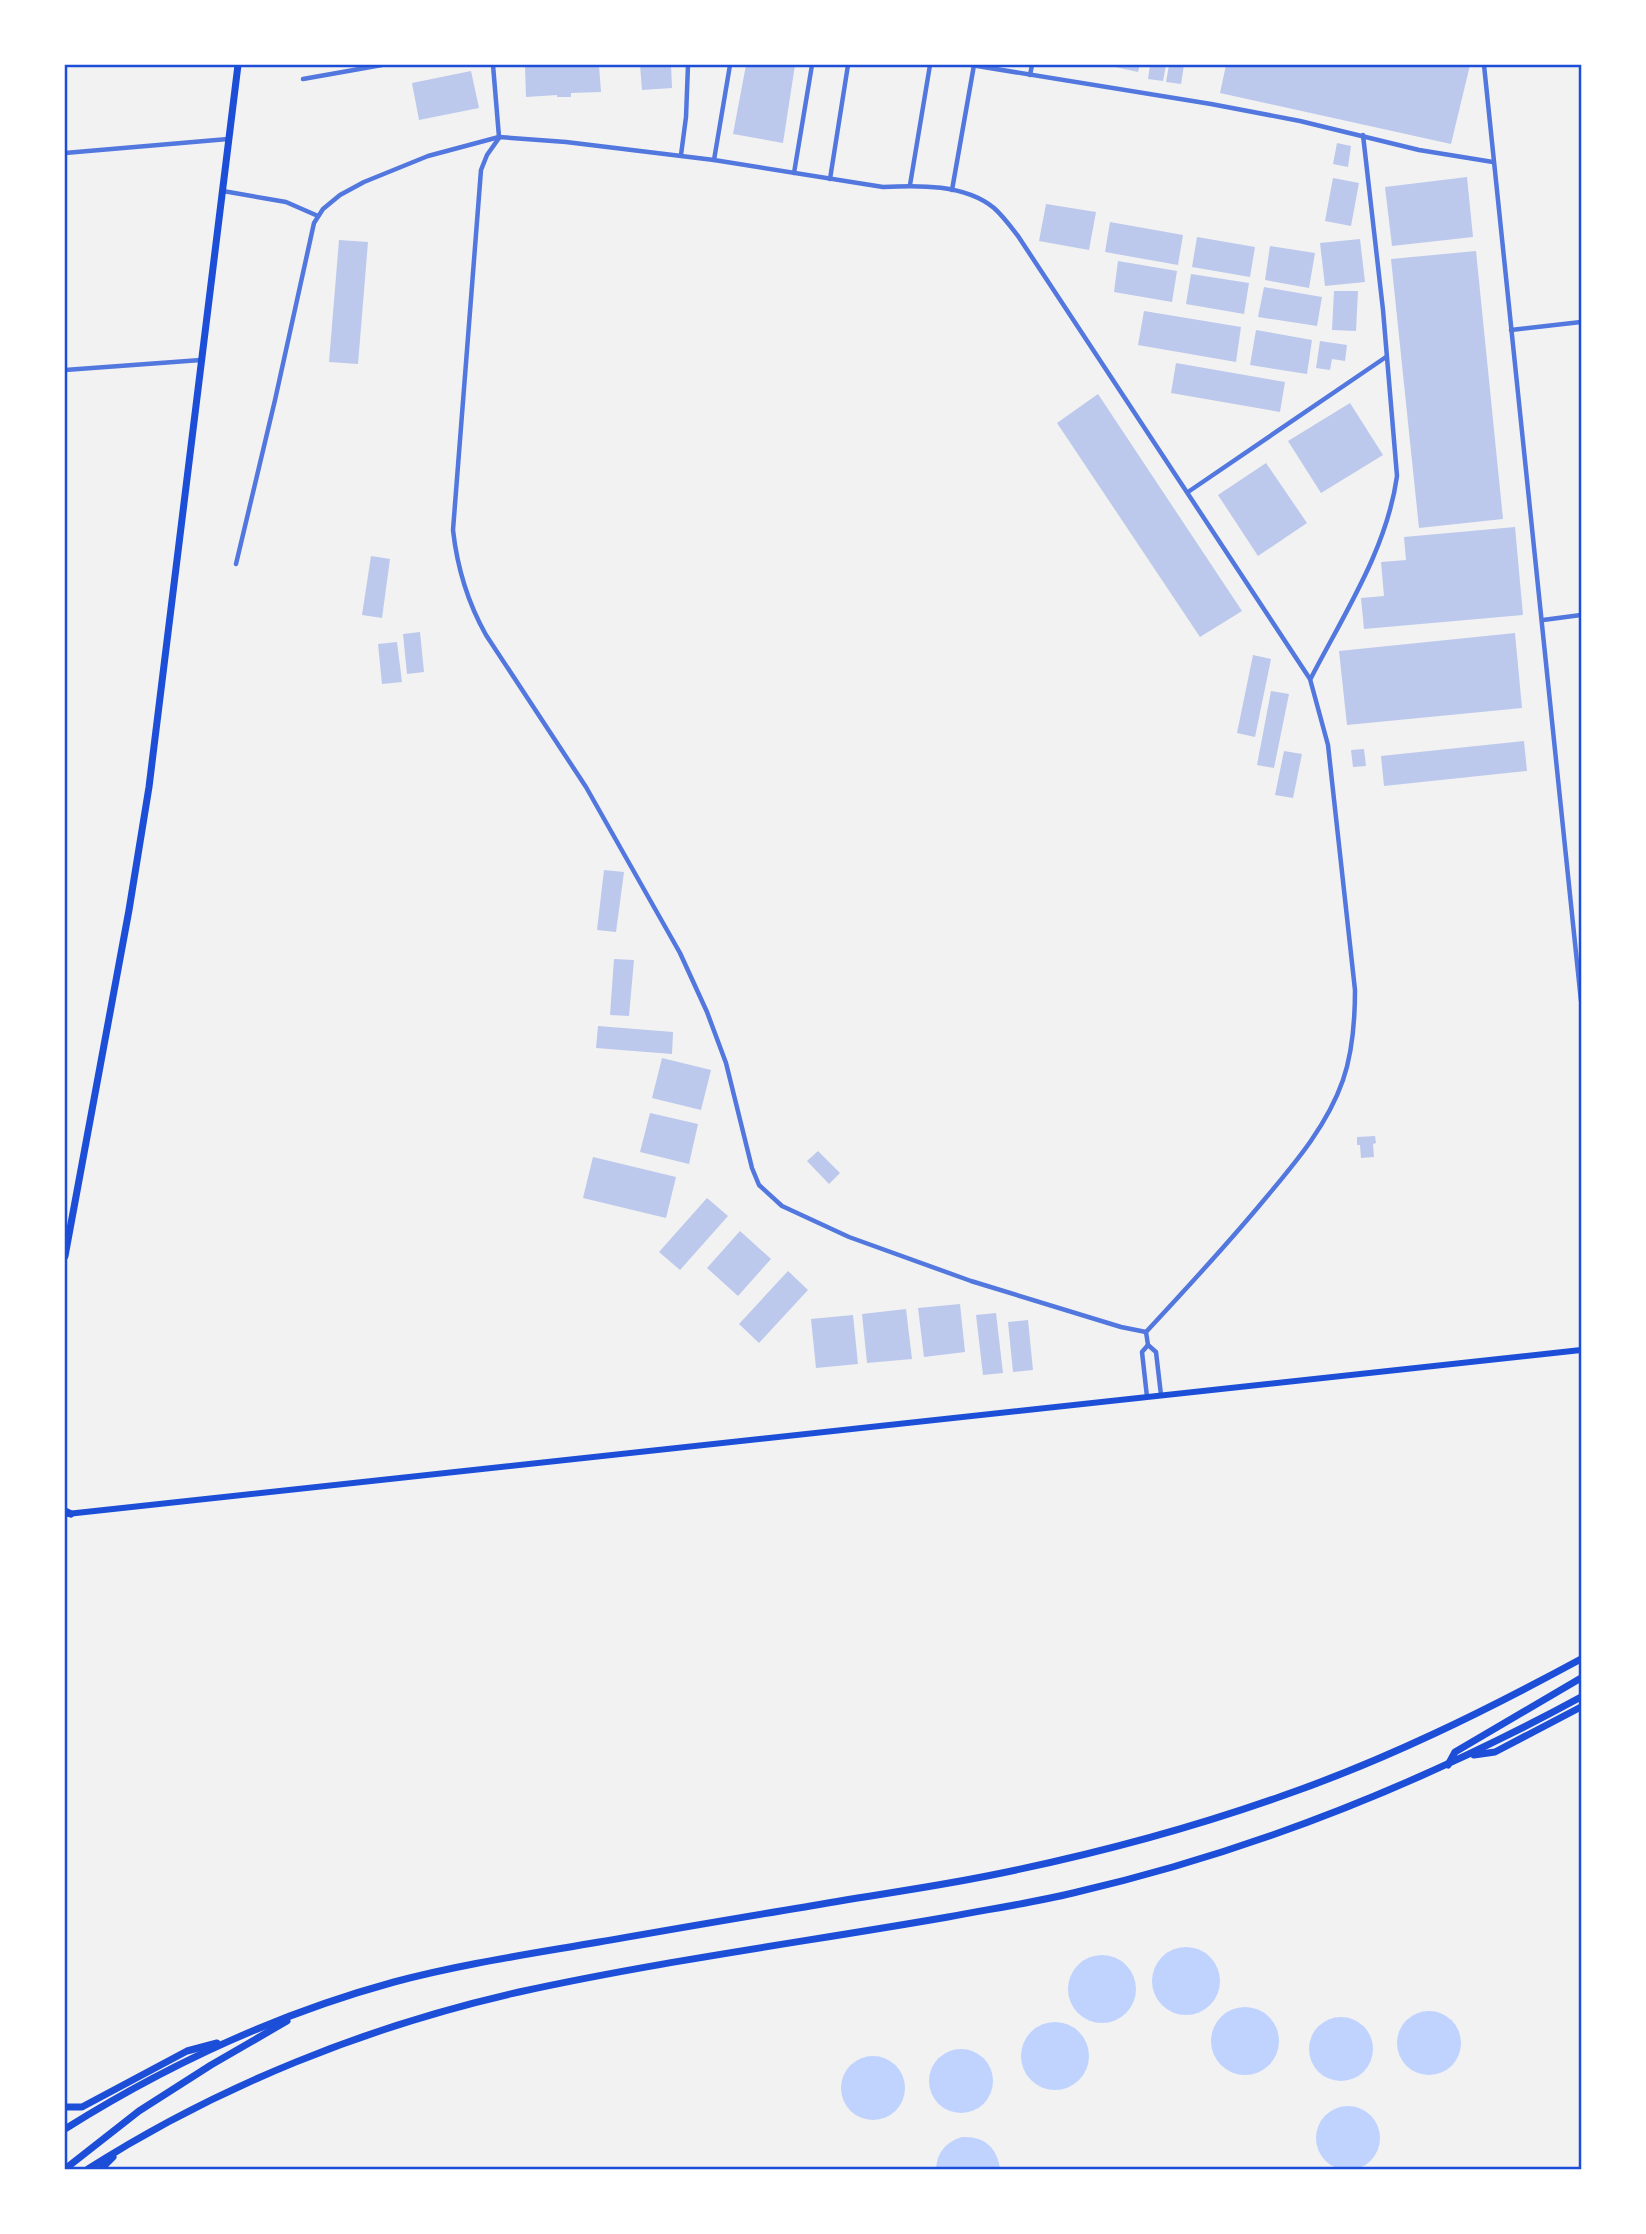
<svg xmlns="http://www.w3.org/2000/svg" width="1646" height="2234" font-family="Roboto,sans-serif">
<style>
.water{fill:#bfd3fe}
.building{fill:#bdc9ec}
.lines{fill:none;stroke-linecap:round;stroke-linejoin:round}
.minor{stroke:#5277de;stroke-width:4.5}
.secondary{stroke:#1d4ed8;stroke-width:6}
.primary{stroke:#1d4ed8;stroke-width:7}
.trunk{stroke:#1d4ed8;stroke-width:7}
.neatline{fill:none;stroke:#1d4ed8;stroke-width:2.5}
</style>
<rect width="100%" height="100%" fill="#f2f2f2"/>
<!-- water -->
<g class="water">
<circle cx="1186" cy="1981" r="34"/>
<circle cx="1102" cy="1989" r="34"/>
<circle cx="1245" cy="2041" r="34"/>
<circle cx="1429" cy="2043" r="32"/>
<circle cx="1341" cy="2049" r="32"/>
<circle cx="1055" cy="2056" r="34"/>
<circle cx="961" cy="2081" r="32"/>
<circle cx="873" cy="2088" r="32"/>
<circle cx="1348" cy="2138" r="32"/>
<path d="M962,2137C984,2136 997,2147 1000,2169H936C937,2152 946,2142 962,2137Z"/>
</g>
<!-- building -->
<g class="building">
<path d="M549,65H599L601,92L571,93V97H557V95L526,97L525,66Z"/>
<path d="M640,65H671L672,88L642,90Z"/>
<path d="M746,65H795L783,143L733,134Z"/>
<path d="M1106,65H1140L1138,72Z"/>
<path d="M1150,65H1166L1163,81L1148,79Z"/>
<path d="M1169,65H1184L1181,84L1166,82Z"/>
<path d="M1226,65H1470L1451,144L1220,93Z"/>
<path d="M471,71L479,108L419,120L412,83Z"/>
<path d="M1337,143L1351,146L1348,167L1333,164Z"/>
<path d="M1467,177L1473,237L1392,246L1385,187Z"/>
<path d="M1333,178L1359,183L1351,226L1325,221Z"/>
<path d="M1046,204L1096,212L1089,250L1039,241Z"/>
<path d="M1110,222L1183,235L1178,265L1105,252Z"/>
<path d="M1197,237L1255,247L1250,277L1192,267Z"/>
<path d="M1360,239L1365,282L1325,286L1320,243Z"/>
<path d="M339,240L368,242L358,364L329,362Z"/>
<path d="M1270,246L1315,253L1309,288L1265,280Z"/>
<path d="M1476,251L1503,519L1419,528L1391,259Z"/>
<path d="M1118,261L1177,271L1172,302L1114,292Z"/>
<path d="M1191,274L1249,283L1244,314L1186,304Z"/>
<path d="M1264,287L1322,297L1317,326L1258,317Z"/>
<path d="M1334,291H1358L1356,331L1332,330Z"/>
<path d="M1144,311L1241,327L1236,362L1138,345Z"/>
<path d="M1256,330L1312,340L1307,374L1250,365Z"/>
<path d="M1320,341L1347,345L1345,361L1332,359L1330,370L1316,368Z"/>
<path d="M1176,363L1285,382L1280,412L1171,393Z"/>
<path d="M1098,394L1242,611L1200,637L1057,423Z"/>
<path d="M1350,403L1383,455L1321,493L1288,441Z"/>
<path d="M1266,463L1307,523L1258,556L1218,495Z"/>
<path d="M1515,527L1523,615L1364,629L1361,598L1384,596L1381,562L1406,560L1404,537Z"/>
<path d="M371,556L390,559L382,618L362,615Z"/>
<path d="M420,632L424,672L407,674L403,634Z"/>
<path d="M1515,633L1522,708L1347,725L1339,651Z"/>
<path d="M397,642L402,682L382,684L378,644Z"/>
<path d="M1253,655L1271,659L1255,737L1237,733Z"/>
<path d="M1271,691L1289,694L1274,768L1257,765Z"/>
<path d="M1524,741L1527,771L1384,786L1381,756Z"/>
<path d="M1364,749L1366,766L1353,767L1351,750Z"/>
<path d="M1284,751L1302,754L1293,798L1275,795Z"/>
<path d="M604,870L624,872L616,932L597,930Z"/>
<path d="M614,959L634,960L629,1016L610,1015Z"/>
<path d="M598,1026L673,1032L672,1054L596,1048Z"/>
<path d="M662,1058L711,1070L701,1110L652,1098Z"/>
<path d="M650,1113L698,1124L689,1164L640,1152Z"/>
<path d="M1375,1136L1376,1143L1373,1144L1374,1157L1361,1158L1360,1145H1357V1137Z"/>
<path d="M818,1151L840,1173L829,1184L807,1161Z"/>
<path d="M593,1157L676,1177L666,1218L583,1198Z"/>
<path d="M707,1198L728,1216L680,1270L659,1252Z"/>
<path d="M740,1231L771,1259L738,1296L707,1268Z"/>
<path d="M788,1271L808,1290L759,1343L739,1324Z"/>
<path d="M960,1304L965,1352L924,1357L918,1308Z"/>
<path d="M906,1309L912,1359L867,1363L862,1314Z"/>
<path d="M996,1313L1003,1373L983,1375L976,1315Z"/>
<path d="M853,1315L858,1364L816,1368L811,1319Z"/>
<path d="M1028,1320L1033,1370L1013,1372L1008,1322Z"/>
</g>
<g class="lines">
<!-- minor -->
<g class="minor">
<path d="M493,65L499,137"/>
<path d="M971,65L1211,104L1300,121L1419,150L1493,162"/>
<path d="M1484,65L1581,1001"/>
<path d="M1030,75L1032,65"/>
<path d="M303,79L382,65"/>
<path d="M499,138L487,155L481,170L453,530C457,566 468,603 486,635L586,787L680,953L707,1012L726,1063L752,1168L759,1185L782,1206L849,1237L971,1281L1121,1327L1146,1332"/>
<path d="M65,153L228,139"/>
<path d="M681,155L686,117L688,65"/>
<path d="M714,160L730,65"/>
<path d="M794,173L812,65"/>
<path d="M830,179L848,65"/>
<path d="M910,185L930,65"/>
<path d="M952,190L974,65"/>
<path d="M223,191L286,202L318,216"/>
<path d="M1511,330L1581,322"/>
<path d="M65,370L201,360"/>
<path d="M1188,492L1386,357"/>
<path d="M236,564L275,400L314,223L323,209L340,195L364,182L428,156L499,137L566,142L714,160L883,187C918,185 965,184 994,208C1003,216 1011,227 1018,236L1310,679L1328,745L1355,990C1355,1020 1353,1051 1343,1080C1327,1126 1295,1163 1264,1200C1226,1246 1186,1289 1146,1332L1148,1345L1156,1352L1161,1395"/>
<path d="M1543,620L1581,615"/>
<path d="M1311,678C1344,614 1387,549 1397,476L1383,310L1363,135"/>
<path d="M1147,1397L1142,1352L1148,1345"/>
</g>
<!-- secondary -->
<path class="secondary" d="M67,1514L1581,1350"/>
<!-- primary -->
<g class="primary">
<path d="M65,1256L129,910L149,787L238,65"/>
<path d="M65,1511L71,1514"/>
</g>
<!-- trunk -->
<g class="trunk">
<path d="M1474,1755L1495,1752L1581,1707"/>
<path d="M1448,1765L1455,1752L1581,1678"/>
<path d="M65,2107H82L187,2051L217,2043"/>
<path d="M65,2129C167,2065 277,2014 394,1982C461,1964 530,1954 599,1942C668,1930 736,1918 805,1907C866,1896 927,1888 987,1876C1087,1856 1186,1830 1282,1796C1386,1760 1485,1711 1581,1659"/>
<path d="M65,2169L139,2111L211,2065L287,2021"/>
<path d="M88,2169C218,2086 368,2026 519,1992C660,1961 805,1942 948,1917C990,1909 1031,1903 1073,1893C1251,1852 1421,1784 1581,1697"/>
<path d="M101,2169L113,2157"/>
</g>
</g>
<!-- border -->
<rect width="1646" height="2234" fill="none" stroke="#ffffff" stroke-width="133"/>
<rect x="66" y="66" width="1514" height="2102" class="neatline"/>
</svg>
